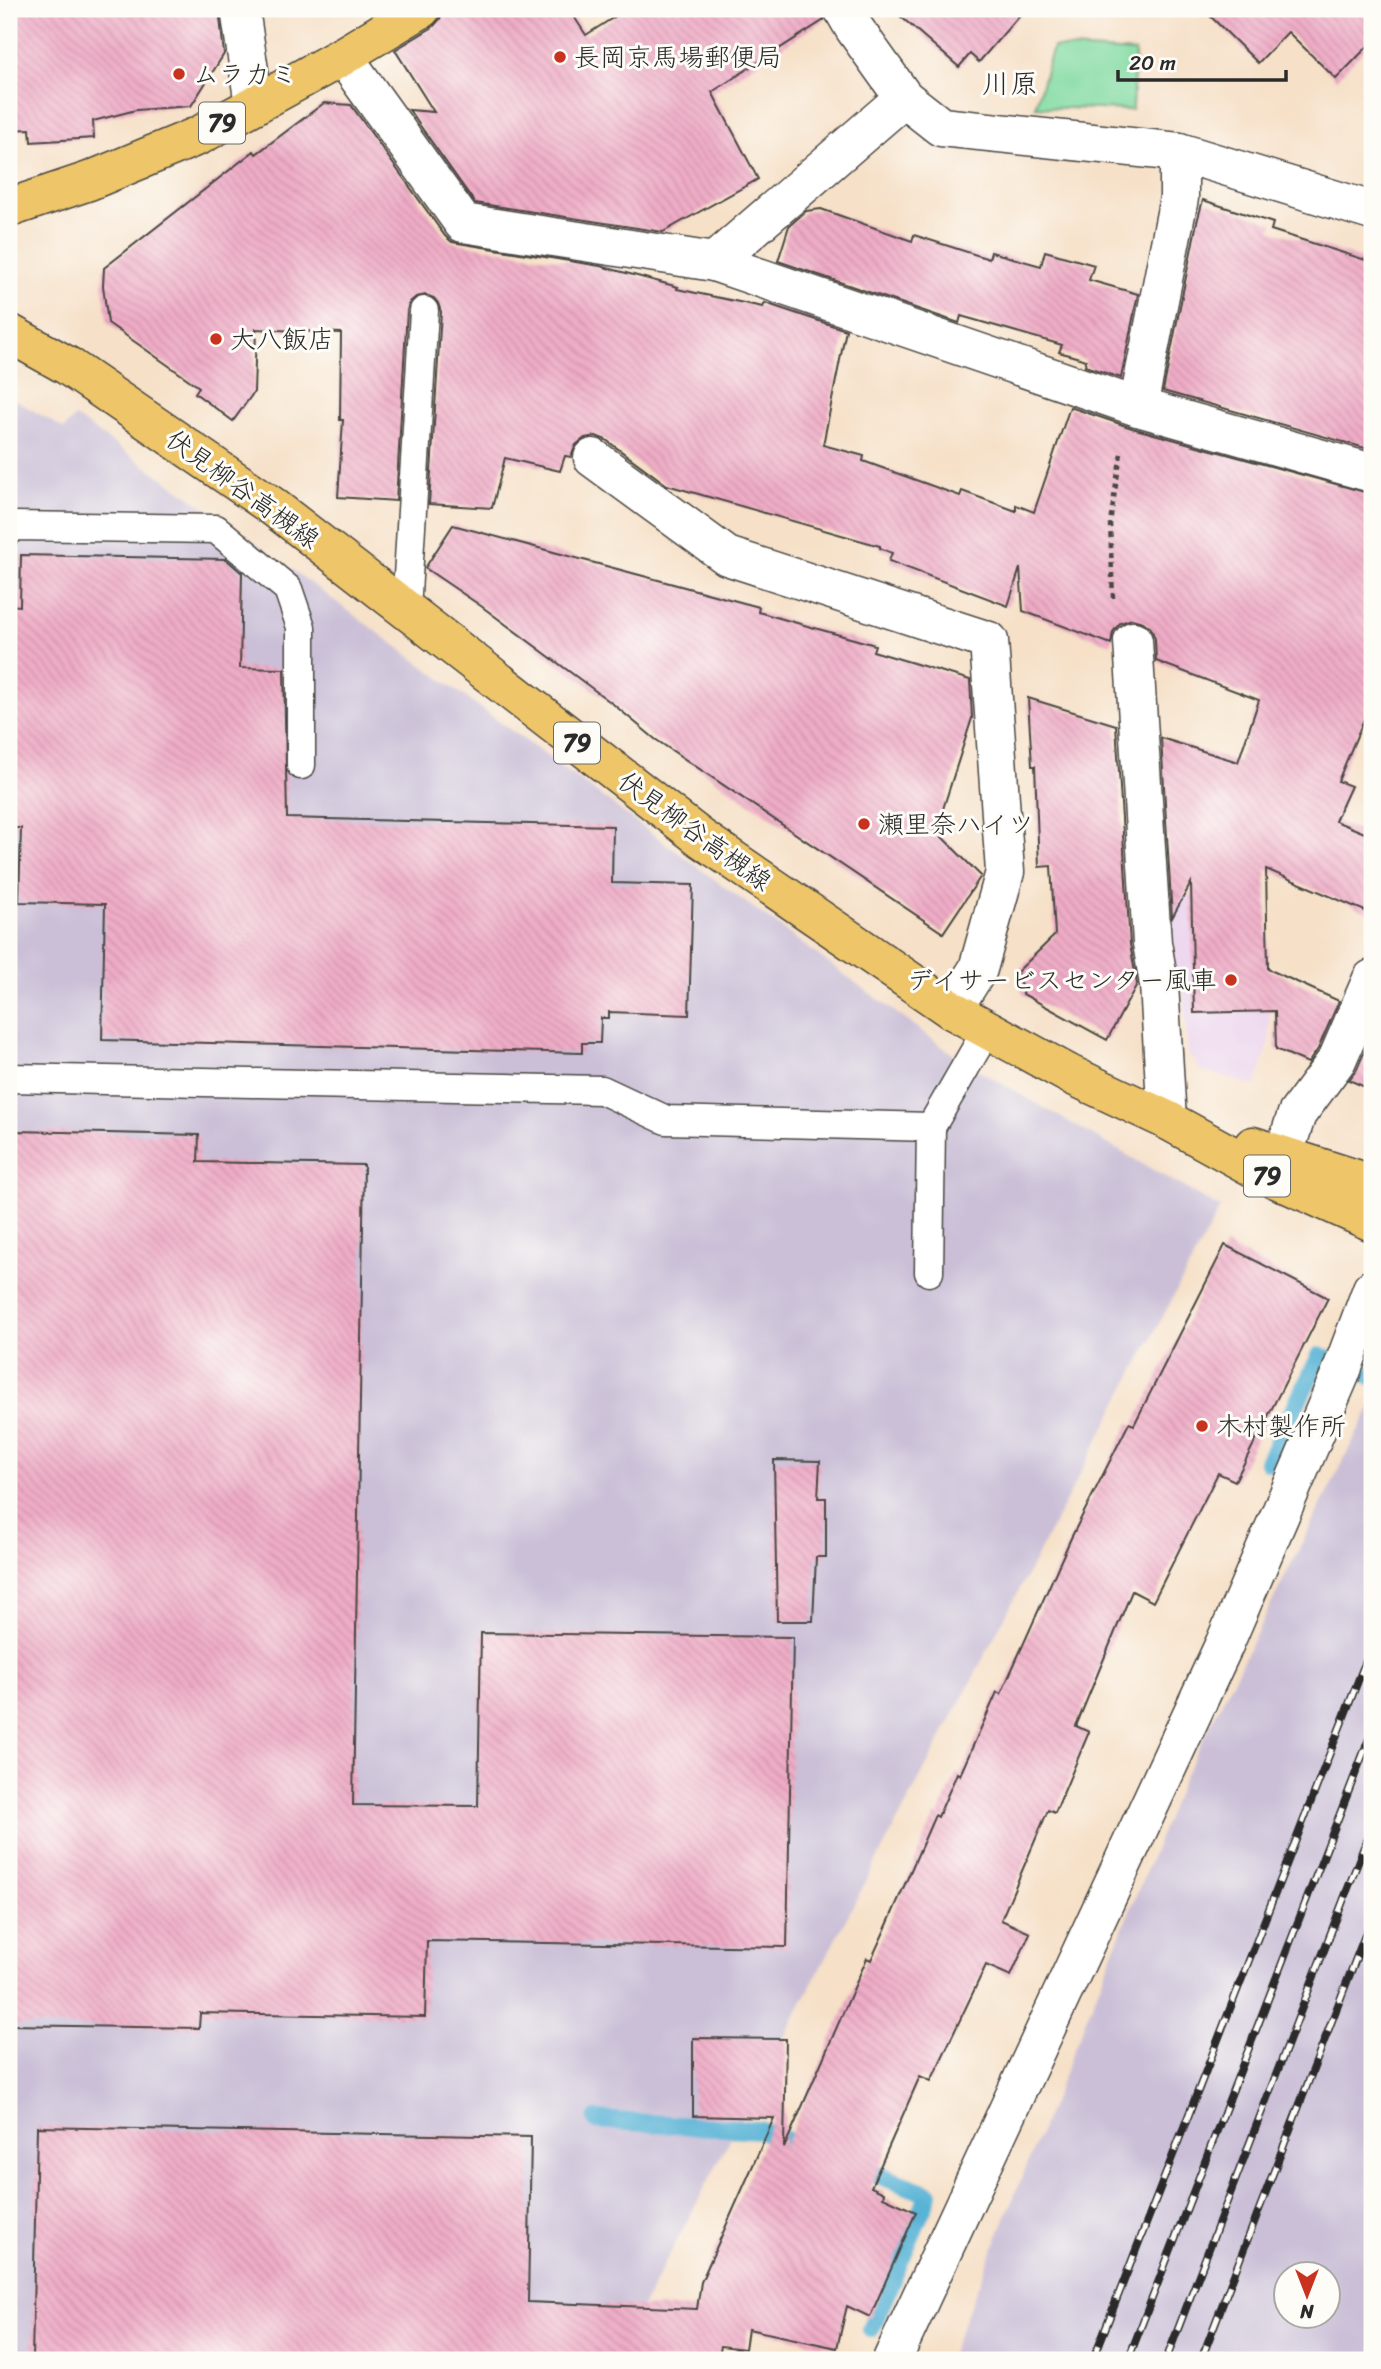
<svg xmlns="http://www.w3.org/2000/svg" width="1381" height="2369" font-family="Sriracha,'Klee One',sans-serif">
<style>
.built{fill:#ead1ed}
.industrial{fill:#cabfd7;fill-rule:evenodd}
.green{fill:#80daa0;stroke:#568266;stroke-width:2}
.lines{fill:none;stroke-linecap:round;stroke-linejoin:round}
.stream{stroke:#59b3d6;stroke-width:18}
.building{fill:url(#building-back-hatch)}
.service-casing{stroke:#494642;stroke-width:31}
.minor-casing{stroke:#494642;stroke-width:41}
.primary-casing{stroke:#494642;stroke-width:41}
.path{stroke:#494642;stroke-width:4.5;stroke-dasharray:5 5;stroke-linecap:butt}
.service{stroke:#fff;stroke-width:28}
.minor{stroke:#fff;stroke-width:38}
.primary{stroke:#eec569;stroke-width:38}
.rail-casing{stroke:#2b2b2b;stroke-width:8}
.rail{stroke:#fdfcf7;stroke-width:5;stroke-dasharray:16;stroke-linecap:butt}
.poi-dot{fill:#c8321e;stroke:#fdfcf7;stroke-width:2.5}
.labels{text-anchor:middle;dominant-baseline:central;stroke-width:6;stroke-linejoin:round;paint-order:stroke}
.shield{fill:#fdfcf7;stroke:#6a6a68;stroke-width:2}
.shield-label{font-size:24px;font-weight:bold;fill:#2b2b2b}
.poi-label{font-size:26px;fill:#2b2b2b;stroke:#fdfcf7;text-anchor:start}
.street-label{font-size:26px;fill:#2b2b2b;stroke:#fdfcf7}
.neighbourhood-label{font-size:28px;fill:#2b2b2b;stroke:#fdfcf7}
</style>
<defs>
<pattern id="building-back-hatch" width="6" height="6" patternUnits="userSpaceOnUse" patternTransform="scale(1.75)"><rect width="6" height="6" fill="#efacc6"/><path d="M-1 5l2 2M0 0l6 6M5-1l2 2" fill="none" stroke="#cd94aa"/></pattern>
</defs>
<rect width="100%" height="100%" fill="#fdfcf7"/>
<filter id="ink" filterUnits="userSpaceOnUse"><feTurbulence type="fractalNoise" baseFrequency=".0143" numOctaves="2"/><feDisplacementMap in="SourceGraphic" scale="14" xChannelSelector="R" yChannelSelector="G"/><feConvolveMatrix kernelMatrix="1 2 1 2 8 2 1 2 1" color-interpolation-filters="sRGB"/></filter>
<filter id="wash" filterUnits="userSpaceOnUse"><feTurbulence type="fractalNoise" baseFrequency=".00686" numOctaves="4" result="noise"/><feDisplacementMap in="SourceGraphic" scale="28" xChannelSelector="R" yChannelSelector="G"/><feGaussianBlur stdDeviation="1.57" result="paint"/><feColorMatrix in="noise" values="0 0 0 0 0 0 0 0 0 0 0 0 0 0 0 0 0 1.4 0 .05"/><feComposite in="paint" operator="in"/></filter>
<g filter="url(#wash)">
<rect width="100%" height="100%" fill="#f6e0c7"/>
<!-- built -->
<path class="built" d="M1267,893L1270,1041L1255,1086L1200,1070L1188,1053L1183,987L1167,946L1166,896Z"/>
<!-- industrial -->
<g class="industrial">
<path d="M9,396L64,429L75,417L249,538L962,1061L1220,1208L614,2360H9Z"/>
<path d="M1372,1404V2354L1369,2360H948L1183,1779ZM1286,2274H1328V2316H1286Z"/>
</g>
<!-- green -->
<path class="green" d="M1053,47L1135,52L1132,110L1035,107Z"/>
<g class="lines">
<!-- stream -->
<g class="stream">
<path d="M1268,1462L1320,1356L1372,1376"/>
<path d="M596,2120L760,2130L808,2149"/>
<path d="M857,2167L929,2194L871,2329"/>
</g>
</g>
<g id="blocks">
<!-- building -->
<g class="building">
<path d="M9,9H219L224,54L191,106L136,110L93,121L94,138L31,142L30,129L9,130Z"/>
<path d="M443,9H569L586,35L627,9H821L824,20L712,92L758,179L663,232L475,203L409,110L434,112L395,50L433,27L440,19Z"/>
<path d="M892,9H1025L979,62L970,54L959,67Z"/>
<path d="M1203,9H1372V42L1336,79L1288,32L1258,63Z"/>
<path d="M324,103L351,105L445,236L452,242L600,266L678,287L677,289L763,307L765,303L846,330L823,445L864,456L863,461L960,496L962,491L1016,511V505L1034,512L1070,407L1132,428L1372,494V700L1338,781L1351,786L1335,821L1372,836V914L1266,869L1268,969L1339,1001L1318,1049L1308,1063L1276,1049L1275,1011L1194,1013L1191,883L1172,918L1161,738L1238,762L1259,700L1156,661L1155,639L1151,628L1143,622L1132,619L1120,623L1113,632L1111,644L1023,611L1020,568L1008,606L889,561L892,553L880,548V546L667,485L606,440L596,436L585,438L576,445L571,457L565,456L560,471L505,458L492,508L429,504L441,312L438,303L434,298L426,295L416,297L410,302L407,310L396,501L338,497L343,420H340L341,333L256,329L254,392L233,421L195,393L199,387L108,323L103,286L104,268L254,151L256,154Z"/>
<path d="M1203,200L1273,223L1271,230L1372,262V450L1163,391L1197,222Z"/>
<path d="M821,209L912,241L914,235L989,259L991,252L1041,266L1045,251L1094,265L1089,280L1138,294L1121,378L1085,366L1086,360L1059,352L1062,345L961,316L959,323L778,261L789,226L806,211Z"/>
<path d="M453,525L759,607L758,612L875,645L873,651L970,680L972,718L936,831L981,876L943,933L655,739L613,704L481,606L425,568Z"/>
<path d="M21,555L226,559L242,573L240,668L284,669L287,818L613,826L612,883L693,885L689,1015L609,1012V1018H601L600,1043H582V1053L102,1040L105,904L19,902L21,828H9V605L20,606Z"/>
<path d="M1028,698L1116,725L1130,944L1137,984L1107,1040L1023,994L1017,972L1055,935L1051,866L1039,867L1035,766H1032Z"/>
<path d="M1372,1034V1090L1349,1080L1357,1069Z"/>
<path d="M14,1131L199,1135L198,1162L364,1165L353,1805L478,1806L481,1633L793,1637L787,1947L427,1941L425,2017L200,2013L199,2028L9,2025V1450Z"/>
<path d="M1225,1245L1328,1298L1235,1481L1218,1473L1153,1602L1132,1591L1076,1726L1089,1732L1055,1813L1048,1810L1001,1920L1030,1933L1011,1976L986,1965L931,2081L920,2076L871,2187L884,2193L883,2197L916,2212L870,2317L847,2306L837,2348L748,2329L745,2349L721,2346L718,2360H32L37,2127L531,2137L528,2302L697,2309L701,2282L774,2118L693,2116V2038L786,2039L784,2148L867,1958L871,1960L888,1923L935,1815L938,1817L957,1773L960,1775L997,1692L1001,1694L1071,1538L1129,1423L1134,1425Z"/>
<path d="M774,1460L820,1461L818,1498H826V1557H816L813,1621H777Z"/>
</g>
</g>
</g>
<g filter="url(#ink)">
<use href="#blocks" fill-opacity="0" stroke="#494642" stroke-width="2"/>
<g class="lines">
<!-- service casing -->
<g class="service-casing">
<g id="service">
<path d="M9,531L13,526L216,529L288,589L301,627V765"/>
<path d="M406,610L424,311"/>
<path d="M9,1078L602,1090L666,1120L931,1127L929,1272"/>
<path d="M931,1127L988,1028"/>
</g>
</g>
<!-- minor casing -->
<g class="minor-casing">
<g id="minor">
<path d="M240,9L254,105"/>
<path d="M843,9L854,28L904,98L941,127L1179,152L1372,211"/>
<path d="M343,56L463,223L714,262L1138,407L1372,473"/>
<path d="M714,262L904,98"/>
<path d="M1138,407L1179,198V152"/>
<path d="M593,458L727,556L989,641L1005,872L978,969L952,1010"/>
<path d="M1133,641L1152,943L1159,984L1167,1120"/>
<path d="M1283,1156L1297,1114L1337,1060L1372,979"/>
<path d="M892,2360L1224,1645L1340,1375L1372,1289"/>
</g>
</g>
<!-- primary casing -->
<g class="primary-casing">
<g id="primary">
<path d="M9,208L89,181L200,135L343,56L421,9"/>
<path d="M9,333L68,366L272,506L701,838L952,1010L1069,1074L1167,1120L1267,1175L1372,1222"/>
<path d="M1253,1146L1372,1184"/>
</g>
</g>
<!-- path -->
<path class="path" d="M1113,598L1110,523L1121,453"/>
<!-- service -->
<use href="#service" class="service"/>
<!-- minor -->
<use href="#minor" class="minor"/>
<!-- primary -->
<use href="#primary" class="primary"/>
<!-- rail casing -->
<g class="rail-casing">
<g id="rail">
<path d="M1093,2360L1372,1645"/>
<path d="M1128,2360L1372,1731"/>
<path d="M1166,2360L1372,1826"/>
<path d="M1201,2360L1372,1917"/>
</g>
</g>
<!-- rail -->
<use href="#rail" class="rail"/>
</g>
</g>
<!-- markers -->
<g class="poi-dot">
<circle cx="560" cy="57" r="7"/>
<circle cx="179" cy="74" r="7"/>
<circle cx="216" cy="339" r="7"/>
<circle cx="864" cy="824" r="7"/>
<circle cx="1231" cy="980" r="7"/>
<circle cx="1202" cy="1426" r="7"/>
</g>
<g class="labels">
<!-- shield labels -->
<g class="shield">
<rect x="199" y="102.5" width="46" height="41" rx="5"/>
<rect x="554" y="722.5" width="46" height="41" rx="5"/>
<rect x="1244" y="1155.5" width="46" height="41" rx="5"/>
</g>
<g class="shield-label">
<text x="222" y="123">79</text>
<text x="577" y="743">79</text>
<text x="1267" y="1176">79</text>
</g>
<!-- poi labels -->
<g class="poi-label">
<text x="574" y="57">長岡京馬場郵便局</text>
<text x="193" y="74">ムラカミ</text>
<text x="230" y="339">大八飯店</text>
<text x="878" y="824">瀬里奈ハイツ</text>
<text x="1217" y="980" text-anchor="end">デイサービスセンター風車</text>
<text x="1216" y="1426">木村製作所</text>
</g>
<!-- street labels -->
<g class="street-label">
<text transform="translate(243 489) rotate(36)">伏見柳谷高槻線</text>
<text transform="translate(695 831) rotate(36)">伏見柳谷高槻線</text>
</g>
<!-- neighbourhood labels -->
<g class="neighbourhood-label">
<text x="1010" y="83">川原</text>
</g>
</g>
<!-- margin -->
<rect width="1381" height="2369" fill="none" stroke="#fdfcf7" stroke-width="35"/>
<!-- north arrow -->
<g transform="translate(1307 2295) rotate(180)"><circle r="33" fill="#fdfcf7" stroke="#a9a8a5" stroke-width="2"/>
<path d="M0-5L12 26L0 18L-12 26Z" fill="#c8321e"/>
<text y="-10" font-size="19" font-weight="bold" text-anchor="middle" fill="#2b2b2b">N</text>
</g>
<!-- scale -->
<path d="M1118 70v10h168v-10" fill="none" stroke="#2b2b2b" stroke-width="3.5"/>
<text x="1129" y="70" font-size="21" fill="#2b2b2b" stroke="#fdfcf7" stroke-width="5" paint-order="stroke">20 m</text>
</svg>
